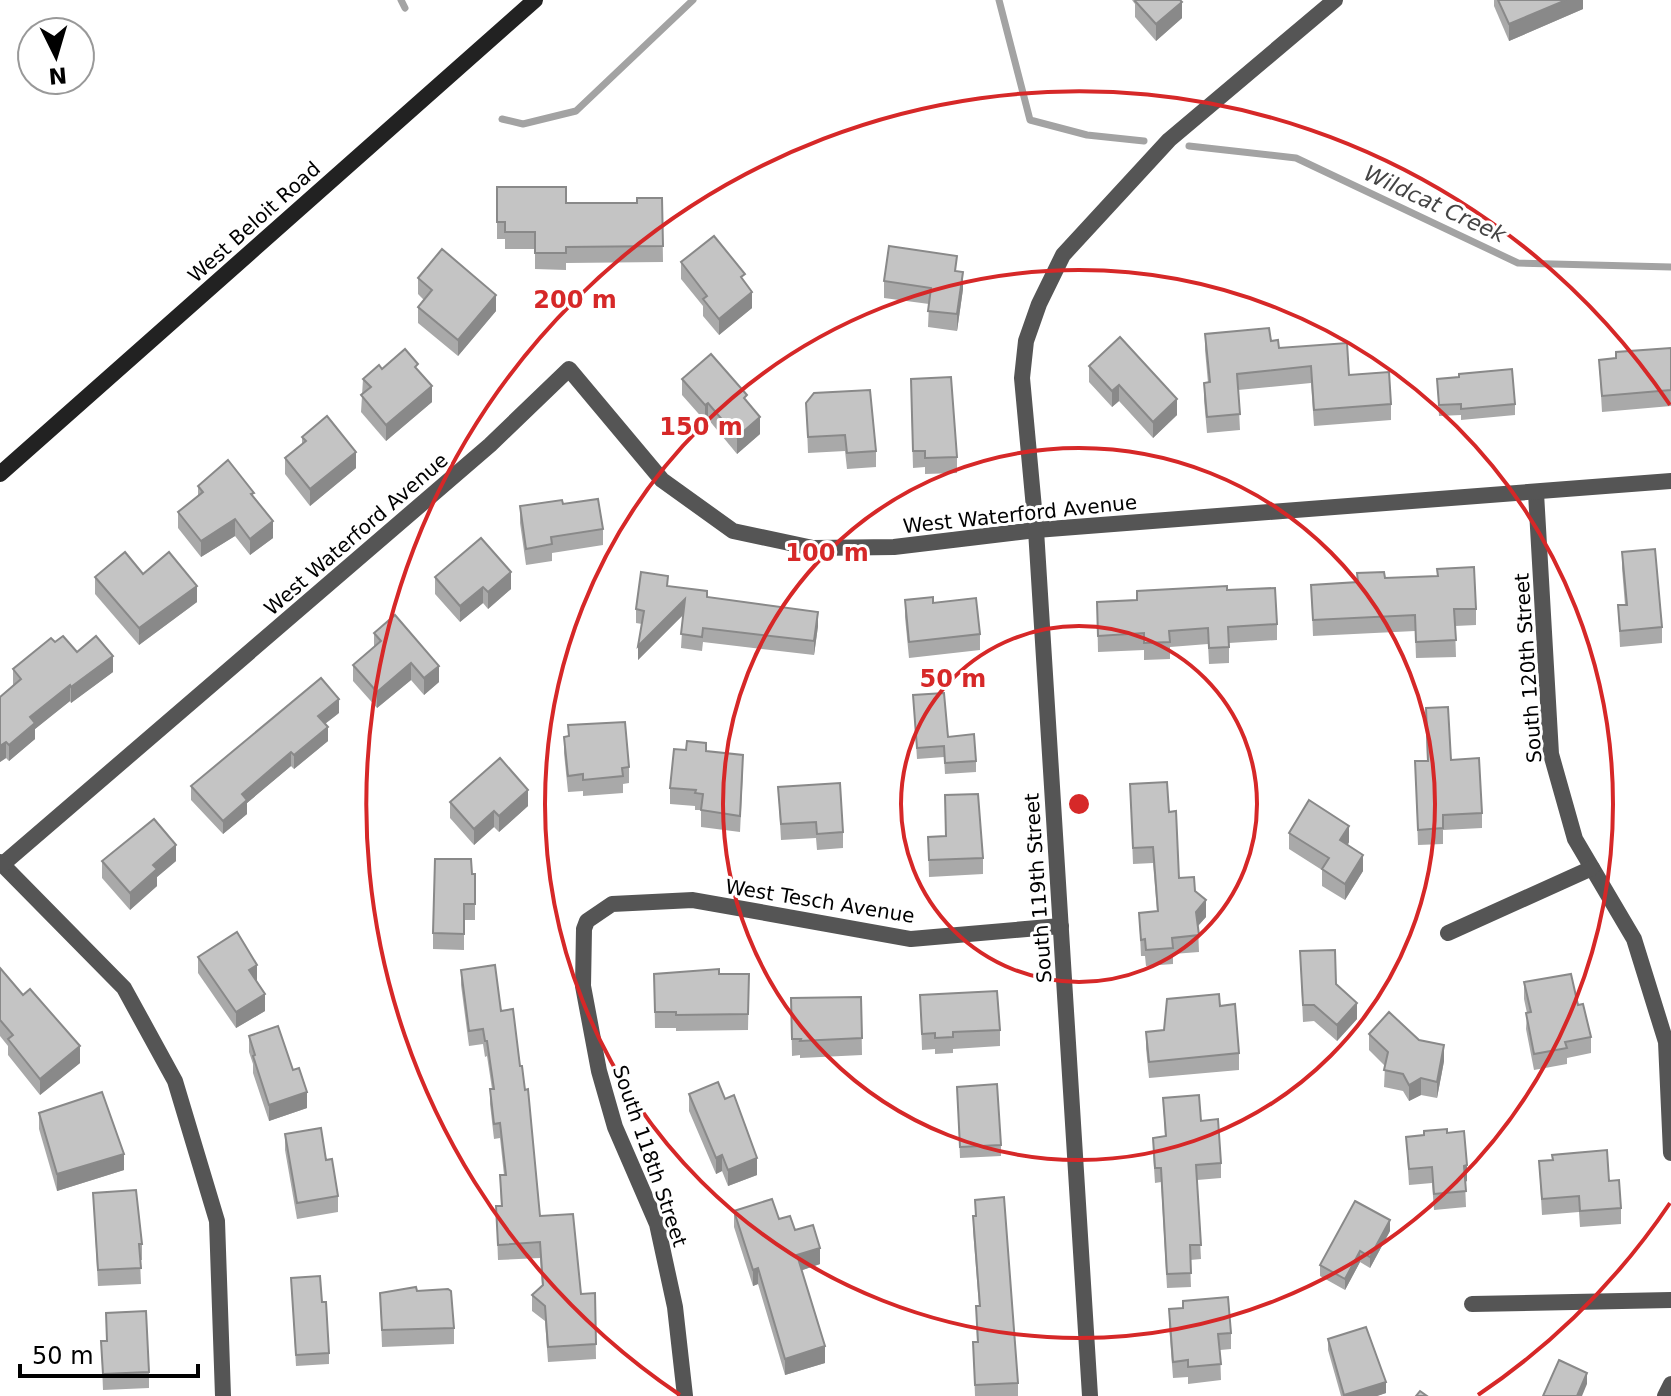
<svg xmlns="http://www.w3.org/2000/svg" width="1671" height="1396" font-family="'DejaVu Sans',sans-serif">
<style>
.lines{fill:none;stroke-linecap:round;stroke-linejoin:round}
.stream{stroke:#a3a3a3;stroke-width:7}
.street{stroke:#555;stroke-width:16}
.secondary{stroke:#222;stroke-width:16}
.wall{fill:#a9a9a9}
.shaded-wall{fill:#898989}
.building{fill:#c4c4c4;stroke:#898989;stroke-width:2}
.ring{fill:none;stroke:#d62828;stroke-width:4}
.labels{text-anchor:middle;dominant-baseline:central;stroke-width:6;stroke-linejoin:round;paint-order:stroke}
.street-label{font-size:20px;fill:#000;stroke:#fff}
.water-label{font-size:22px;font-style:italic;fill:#444;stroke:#fff}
.centre{fill:#d62828;stroke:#fff;stroke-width:4}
.ring-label{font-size:24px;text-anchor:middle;font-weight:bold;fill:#d62828;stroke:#fff;stroke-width:6;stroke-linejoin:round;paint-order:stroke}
</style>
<rect width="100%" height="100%" fill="#fff"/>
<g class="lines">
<!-- stream -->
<g class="stream">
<path d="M401,0L405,8"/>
<path d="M999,0L1030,120L1087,135L1144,141"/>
<path d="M502,119L523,124L576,111L693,0"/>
<path d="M1189,146L1296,158L1518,263L1671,267"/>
</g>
<!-- street -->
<g class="street">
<path d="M1536,493L1551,754L1575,839L1634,939L1666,1042L1671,1153"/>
<path d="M0,862L124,988L175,1081L217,1221L223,1396"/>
<path d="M3,864L490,445L569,369L662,480L733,531L813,548L894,547L1036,530L1671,481"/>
<path d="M1448,933L1592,868"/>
<path d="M1472,1304L1671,1300"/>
<path d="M685,1396L675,1307L657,1224L615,1127L599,1071L583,986L584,929L587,921L612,904L693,900L911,939L1061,926"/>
<path d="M1090,1396L1036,530L1022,378L1026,341L1039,304L1063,255L1169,140L1335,0"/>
<path d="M1665,1396L1671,1384"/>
</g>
<!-- secondary -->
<path class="secondary" d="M0,474L535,0"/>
</g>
<!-- wall -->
<g class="wall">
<path d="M1132,0H1180L1182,18L1156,41L1135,17V4Z"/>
<path d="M1494,0H1583V9L1509,41L1494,6Z"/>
<path d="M497,187L566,203H637L662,198L663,262L566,263V270L535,269V249H505V239H497Z"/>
<path d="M681,262L745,282L752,308L719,335L703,316V306L681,279Z"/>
<path d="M957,272L963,289L957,331L928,327L929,304L884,298V281Z"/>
<path d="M418,278L496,311L458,356L418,323V307L424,300L418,294Z"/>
<path d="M1205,334L1271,341L1279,348L1349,375L1391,404V420L1314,426L1311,383L1238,390L1240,430L1207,433L1204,400V383H1208L1205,350Z"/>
<path d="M1671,348V406L1602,412L1599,360L1616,358Z"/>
<path d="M1089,366L1177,415L1153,438L1119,401L1112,407L1089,382Z"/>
<path d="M382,369L418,370L432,402L386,441L361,412L363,379Z"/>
<path d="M682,379L747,402L760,434L737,454L708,419L705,421L682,395Z"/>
<path d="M1437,379L1515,404V415L1461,420V415L1439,416Z"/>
<path d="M911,395L957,457V473L925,474V467L913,468Z"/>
<path d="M806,403L876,451V467L847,469L845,451L808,453Z"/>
<path d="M302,437L356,468L310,506L285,474V458L302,444Z"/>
<path d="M198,486L254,497L273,538L250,555L235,536L201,557L178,528V512L198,496Z"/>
<path d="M563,504L603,529V545L552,553V561L526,565L520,523V506Z"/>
<path d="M1622,552L1662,627V643L1620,647L1618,605H1625L1622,568Z"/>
<path d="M143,574L197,602L139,645L95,594V577Z"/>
<path d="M435,577L511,589L488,609L483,603L460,622L435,594Z"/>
<path d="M1385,578L1476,609V625L1455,626L1456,657L1416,658L1415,631L1313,636L1311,585L1357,582Z"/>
<path d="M668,586L818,626L814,655L703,642L702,651L681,648L683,615L638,660L642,624L636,623V609Z"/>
<path d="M1227,590L1277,624V640L1229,643V663L1209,664L1208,644L1170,647V659L1144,660V650L1098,652L1097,602L1137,600Z"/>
<path d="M905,600L933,603L980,634V650L909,658L905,617Z"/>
<path d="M374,633L439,682L424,695L411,680L377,708L353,681V665L374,647Z"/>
<path d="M55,642L77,652L113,672L71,703L70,701L35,729V739L9,761L6,758L0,762V697L13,685V669Z"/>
<path d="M913,695L948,737L976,761V772L945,774L944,757L917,759Z"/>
<path d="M1426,708L1451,760L1482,813V828L1443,830V844L1418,845L1415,761H1427Z"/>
<path d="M339,713L325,724L328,741L294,769L291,766L247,803V814L223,834L191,800V786Z"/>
<path d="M568,725L629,767V783L623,784V793L583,796V791L568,792L564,753V737L568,736Z"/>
<path d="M706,751L743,771L740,832L701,827V810H695V806L670,804V788Z"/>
<path d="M1130,784L1169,812L1179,878L1195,891L1206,917L1198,926L1199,952L1173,954V964L1146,966L1145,956H1141L1139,913L1157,911L1153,863L1133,864Z"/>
<path d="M778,787L843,832V848L817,850L816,838L781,840Z"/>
<path d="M945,795L983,858V874L929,877L928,837L946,836Z"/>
<path d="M450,802L528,806L499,832L494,827L474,845L450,818Z"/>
<path d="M1289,833L1349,842L1348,845L1363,871L1345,900L1322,886V870L1289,849Z"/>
<path d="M102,861H176L157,877V886L130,910L102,878Z"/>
<path d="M472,874H475V920H464V950L433,949V933Z"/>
<path d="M1300,951L1357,1019L1337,1041L1314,1021L1303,1022Z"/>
<path d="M198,957L257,981L265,1011L236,1028L198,973Z"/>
<path d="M0,968L80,1063L40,1095L8,1055V1046L0,1036Z"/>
<path d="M461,970L501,1011L540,1216L581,1294L595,1293L596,1359L548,1362L545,1321L532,1311V1295L542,1286L540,1258L498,1260L496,1206H501L500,1175H504L500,1138L494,1139L490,1104V1089H492L487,1056L485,1057L483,1044L469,1046L461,985Z"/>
<path d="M654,974H749L748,1030L676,1031V1028H655Z"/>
<path d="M1524,982L1578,1005L1591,1037V1053L1567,1058V1064L1534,1070L1526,1029L1527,1013L1524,999Z"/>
<path d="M920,995L1000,1030V1046L953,1049V1053L935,1054V1049L922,1050Z"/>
<path d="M861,997L862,1055L800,1058V1055L792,1056L791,998Z"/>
<path d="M1220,1006L1239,1053V1070L1149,1078L1146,1048V1032L1164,1030Z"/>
<path d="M1369,1034L1419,1040L1444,1061L1437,1098L1421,1095L1409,1101L1403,1091L1384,1087L1385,1066L1369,1050Z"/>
<path d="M249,1036L293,1070L307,1108L269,1121L253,1073V1064L249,1052Z"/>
<path d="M957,1087L1001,1145V1156L960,1158Z"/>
<path d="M689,1094L757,1175L728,1186L722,1171L716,1174L689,1111Z"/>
<path d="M1163,1098L1201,1121L1221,1163V1178L1197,1180L1201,1259L1190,1260L1191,1287L1167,1288L1161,1182L1155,1183L1153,1152V1138L1165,1137Z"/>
<path d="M39,1113L124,1170L57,1191L39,1129Z"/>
<path d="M1447,1133L1467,1181L1465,1182L1466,1207L1434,1210L1432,1183L1409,1185L1406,1137Z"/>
<path d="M285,1134L326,1160L338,1196V1212L297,1219L285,1150Z"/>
<path d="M1539,1161L1609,1181L1621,1208V1224L1580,1227L1579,1212L1542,1215Z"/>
<path d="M93,1193L142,1244V1260H140L141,1284L98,1286Z"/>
<path d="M975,1200L1018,1383V1396H975L973,1342H977L976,1306H979L973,1230V1216H975Z"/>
<path d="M734,1211L779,1219L795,1230L820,1264L802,1270L825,1363L785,1375L758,1284L753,1286L734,1227Z"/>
<path d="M1390,1231L1370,1268L1360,1262L1345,1290L1320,1276V1265Z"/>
<path d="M291,1278L322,1302L329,1353V1364L296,1366Z"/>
<path d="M417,1291L454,1328V1344L382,1347L380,1293Z"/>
<path d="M1169,1309L1231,1333V1349L1220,1350L1221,1380L1188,1384V1377L1173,1378L1169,1325Z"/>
<path d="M106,1313L149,1372V1388L103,1390L101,1341H106Z"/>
<path d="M1328,1339L1386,1393L1377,1396H1341L1328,1350Z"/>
</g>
<!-- shaded-wall -->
<g class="shaded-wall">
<path d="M1566,0H1583V9L1509,41V24Z"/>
<path d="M1182,2V18L1156,41V24Z"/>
<path d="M963,272V289L957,331V314Z"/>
<path d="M752,292V308L719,335V319Z"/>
<path d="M496,295V311L458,356V340Z"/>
<path d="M1119,385V401L1112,407V391Z"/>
<path d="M432,386V402L386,441V425Z"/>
<path d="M1177,399V415L1153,438V422Z"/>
<path d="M708,403V419L705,421V405Z"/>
<path d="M760,417V434L737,454V437Z"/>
<path d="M356,452V468L310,506V489Z"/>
<path d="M235,519V536L201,557V541Z"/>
<path d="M273,521V538L250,555V539Z"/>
<path d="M511,572V589L488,609V592Z"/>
<path d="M197,586V602L139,645V628Z"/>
<path d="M483,587V603L460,622V606Z"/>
<path d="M685,599V613L638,660V646Z"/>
<path d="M818,612V626L814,655V641Z"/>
<path d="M113,656V672L71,703V687Z"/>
<path d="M411,663V680L377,708V692Z"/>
<path d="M439,666V682L424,695V678Z"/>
<path d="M70,685V701L35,729V739L9,761V745L30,717Z"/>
<path d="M339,699V713L318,729V716Z"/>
<path d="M328,727V741L294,769V755Z"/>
<path d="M6,742V758L0,762V746Z"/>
<path d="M291,752V766L247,803V814L223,834V821L242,794Z"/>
<path d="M528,790V806L499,832V816Z"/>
<path d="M494,811V827L474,845V829Z"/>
<path d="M1349,826V842L1340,857V840Z"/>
<path d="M176,845V861L157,877V886L130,910V893L153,865Z"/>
<path d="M1363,855V871L1345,900V884Z"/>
<path d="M1206,900V917L1196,928V912Z"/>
<path d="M257,965V981L249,986V970Z"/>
<path d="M265,994V1011L236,1028V1012Z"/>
<path d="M1357,1003V1019L1337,1041V1025Z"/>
<path d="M1444,1045V1061L1437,1098V1082Z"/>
<path d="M80,1046V1063L40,1095V1079Z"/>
<path d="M1421,1078V1095L1409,1101V1085Z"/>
<path d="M307,1092V1108L269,1121V1105Z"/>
<path d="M124,1154V1170L57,1191V1174Z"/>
<path d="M722,1155V1171L716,1174V1158Z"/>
<path d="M757,1158V1175L728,1186V1170Z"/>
<path d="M1467,1165V1181L1464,1182V1166Z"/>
<path d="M1390,1220V1231L1370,1268V1257Z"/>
<path d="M820,1248V1264L797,1272V1255Z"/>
<path d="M1360,1251V1262L1345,1290V1279Z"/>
<path d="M758,1268V1284L753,1286V1270Z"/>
<path d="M825,1346V1363L785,1375V1359Z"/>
<path d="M1587,1373V1384L1582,1396H1577Z"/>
<path d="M1386,1382V1393L1377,1396H1344V1395Z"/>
</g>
<!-- building -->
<g class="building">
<path d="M1136,0H1180L1182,2L1156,24L1135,1Z"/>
<path d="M1498,0H1566L1509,24Z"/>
<path d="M497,187H566V203H637V198H662L663,246L566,247V253H535V232H505V222H497Z"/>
<path d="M714,236L745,274L741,277L752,292L719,319L703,299L707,296L681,262Z"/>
<path d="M889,246L957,256L955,271L963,272L957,314L928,311L931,288L884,281Z"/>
<path d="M442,249L496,295L458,340L418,307L432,290L418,278Z"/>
<path d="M1269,328L1271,341L1278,340L1279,348L1347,343L1349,375L1389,372L1391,404L1314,410L1311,366L1237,374L1240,414L1207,417L1204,383L1210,382L1205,334Z"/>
<path d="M1120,337L1177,399L1153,422L1119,385L1112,391L1089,366Z"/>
<path d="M1671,348V390L1602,396L1599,360L1616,358V352Z"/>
<path d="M405,349L418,364L415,367L432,386L386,425L361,395L371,387L363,379L379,365L382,369Z"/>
<path d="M711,354L747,395L744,398L760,417L737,437L708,403L705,405L682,379Z"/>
<path d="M1512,369L1515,404L1461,409V404L1439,405L1437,379L1459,377V374Z"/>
<path d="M951,377L957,457L925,458V451H913L911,379Z"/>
<path d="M870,390L876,451L847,453L845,435L808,437L806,403L814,393Z"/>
<path d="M327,416L356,452L310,489L285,458L306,441L302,437Z"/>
<path d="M228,460L254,493L251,494L273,521L250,539L235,519L201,541L178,512L203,492L198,486Z"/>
<path d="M598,499L603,529L551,537L552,544L526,549L520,506L562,500L563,504Z"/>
<path d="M481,538L511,572L488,592L483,587L460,606L435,577Z"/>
<path d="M1655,549L1662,627L1620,631L1618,605H1627L1622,552Z"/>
<path d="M125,552L143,574L169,552L197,586L139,628L95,577Z"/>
<path d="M1474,567L1476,609H1454L1456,640L1416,642L1415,615L1313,620L1311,585L1358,582L1357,573L1384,572L1385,578L1438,576L1437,569Z"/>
<path d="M641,572L668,576L667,586L707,591V597L818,612L814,641L703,628L702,637L681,634L685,599L638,646L644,611L636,609Z"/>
<path d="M1227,586V590L1275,588L1277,624L1228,627L1229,647L1209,648L1208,628L1169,631L1170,642L1144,643V633L1098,636L1097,602L1137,600V591Z"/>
<path d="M933,597V603L976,598L980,634L909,642L905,600Z"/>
<path d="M395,615L439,666L424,678L411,663L377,692L353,665L381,641L374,633Z"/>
<path d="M63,636L77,652L96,636L113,656L71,687L70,685L30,717L35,723L9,745L6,742L0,746V697L21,679L13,669L51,638L55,642Z"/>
<path d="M321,678L339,699L318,716L328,727L294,755L291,752L242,794L247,800L223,821L191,786Z"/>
<path d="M944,693L948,737L974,734L976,761L945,763L944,746L917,748L913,695Z"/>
<path d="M1448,707L1451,760L1479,758L1482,813L1443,815V828L1418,830L1415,761H1428L1426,708Z"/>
<path d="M625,722L629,767L622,768L623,776L583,780V774L568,776L564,737L569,736L568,725Z"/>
<path d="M687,741L706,743V751L743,755L740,816L701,810L703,794L695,793L696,790L670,788L674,749L686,750Z"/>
<path d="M500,758L528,790L499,816L494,811L474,829L450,802Z"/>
<path d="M1167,782L1169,812L1176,811L1179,878L1194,877L1195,891L1206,900L1196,912L1199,935L1172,938L1173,948L1146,950L1145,939L1141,940L1139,913L1158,911L1153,847L1133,848L1130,784Z"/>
<path d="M840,783L843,832L817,834L816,822L781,824L778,787Z"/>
<path d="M978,794L983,858L929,860L928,837L946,836L945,795Z"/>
<path d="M1309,800L1349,826L1340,840L1363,855L1345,884L1322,869L1329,858L1289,833Z"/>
<path d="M154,819L176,845L153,865L157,869L130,893L102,861Z"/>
<path d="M435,859H471L472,874H475V904H464V934L433,933Z"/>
<path d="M237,932L257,965L249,970L265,994L236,1012L198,957Z"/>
<path d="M1335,950L1336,984L1357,1003L1337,1025L1314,1005H1303L1300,951Z"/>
<path d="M495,965L501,1011L513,1009L520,1066H522L525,1090L528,1089L540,1216L573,1214L581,1294L595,1293L596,1344L548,1347L545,1306L532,1295L543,1285L540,1242L498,1245L496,1206H502L500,1175H506L500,1123L494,1124L490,1089H494L487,1041H485L483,1029L469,1031L461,970Z"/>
<path d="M0,968L23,995L30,989L80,1046L40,1079L8,1039L13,1035L0,1020Z"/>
<path d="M719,969V974H749L748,1014L676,1015V1012H655L654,974Z"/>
<path d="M1571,974L1578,1005L1583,1004L1591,1037L1565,1042L1567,1048L1534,1054L1526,1013L1531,1012L1524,982Z"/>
<path d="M997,991L1000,1030L953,1032V1037L935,1038V1033L922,1034L920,995Z"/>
<path d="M1219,994L1220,1006L1235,1004L1239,1053L1149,1062L1146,1032L1164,1030L1167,999Z"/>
<path d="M861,997L862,1038L800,1041L801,1039H792L791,998Z"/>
<path d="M1389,1012L1419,1040L1444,1045L1437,1082L1421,1078L1409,1085L1403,1074L1384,1070L1388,1052L1369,1034Z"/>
<path d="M278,1026L293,1070L299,1068L307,1092L269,1105L253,1056L255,1055L249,1036Z"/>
<path d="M718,1082L725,1099L734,1095L757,1158L728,1170L722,1155L716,1158L689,1094Z"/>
<path d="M997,1084L1001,1145L960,1147L957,1087Z"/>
<path d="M102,1092L124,1154L57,1174L39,1113Z"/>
<path d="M1199,1095L1201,1121L1218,1119L1221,1163L1196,1165L1201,1245H1190L1191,1273L1167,1274L1161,1168H1155L1153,1138L1166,1136L1163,1098Z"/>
<path d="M321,1128L326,1160L332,1159L338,1196L297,1203L285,1134Z"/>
<path d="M1447,1129V1133L1464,1131L1467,1165L1464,1166L1466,1191L1434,1194L1432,1167L1409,1169L1406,1137L1424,1135V1131Z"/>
<path d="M1607,1150L1609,1181L1619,1180L1621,1208L1580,1211L1579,1196L1542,1199L1539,1161L1553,1160L1552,1155Z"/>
<path d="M136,1190L142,1244H139L141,1268L98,1270L93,1193Z"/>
<path d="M1004,1197L1018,1383L975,1385L973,1342H978L976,1306H980L973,1216H976L975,1200Z"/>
<path d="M772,1199L779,1219L790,1216L795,1230L813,1225L820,1248L797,1255L825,1346L785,1359L758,1268L753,1270L734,1211Z"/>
<path d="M1355,1201L1390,1220L1370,1257L1360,1251L1345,1279L1320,1265Z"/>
<path d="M320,1276L322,1302H326L329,1353L296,1355L291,1278Z"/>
<path d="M416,1287L417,1291L448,1289L451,1291L454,1328L382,1330L380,1293Z"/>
<path d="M1228,1297L1231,1333L1218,1334L1221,1364L1188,1367V1360L1173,1362L1169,1309L1183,1308V1301Z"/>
<path d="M146,1311L149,1372L103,1374L101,1341H107L106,1313Z"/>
<path d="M1366,1327L1386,1382L1344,1395L1328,1339Z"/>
<path d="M1559,1360L1587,1373L1577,1396H1543Z"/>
<path d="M1420,1391L1427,1396H1416Z"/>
</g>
<!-- distance rings -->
<g class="ring">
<circle cx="1079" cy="804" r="178"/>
<circle cx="1079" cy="804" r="356"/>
<circle cx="1079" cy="804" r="534"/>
<path d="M1670 1203A713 713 0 0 1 1478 1395M680 1395A713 713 0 1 1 1670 405"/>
</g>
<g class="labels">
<!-- street labels -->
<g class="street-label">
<text transform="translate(254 222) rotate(-42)">West Beloit Road</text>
<text transform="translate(1020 514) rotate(-6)">West Waterford Avenue</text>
<text transform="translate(356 534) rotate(-41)">West Waterford Avenue</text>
<text transform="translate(1528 668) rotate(-94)">South 120th Street</text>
<text transform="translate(1038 888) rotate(-94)">South 119th Street</text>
<text transform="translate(820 901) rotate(9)">West Tesch Avenue</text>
<text transform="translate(650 1156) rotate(71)">South 118th Street</text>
</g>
<!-- water labels -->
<g class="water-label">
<text transform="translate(1435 204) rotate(25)">Wildcat Creek</text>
</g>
</g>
<circle cx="1079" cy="804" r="12" class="centre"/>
<g class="ring-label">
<text x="575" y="308">200 m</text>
<text x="701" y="435">150 m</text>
<text x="827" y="561">100 m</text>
<text x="953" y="687">50 m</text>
</g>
<!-- north arrow -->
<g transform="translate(56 56) rotate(175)"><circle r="38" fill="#ffffff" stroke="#999999" stroke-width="2"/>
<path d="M0-6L14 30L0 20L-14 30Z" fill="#000000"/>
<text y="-12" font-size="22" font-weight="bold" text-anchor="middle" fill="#000000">N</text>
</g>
<!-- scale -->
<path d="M20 1364v12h178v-12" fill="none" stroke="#000000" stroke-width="4"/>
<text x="32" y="1364" font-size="24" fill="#000000" stroke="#ffffff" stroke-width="6" paint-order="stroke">50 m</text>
</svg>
